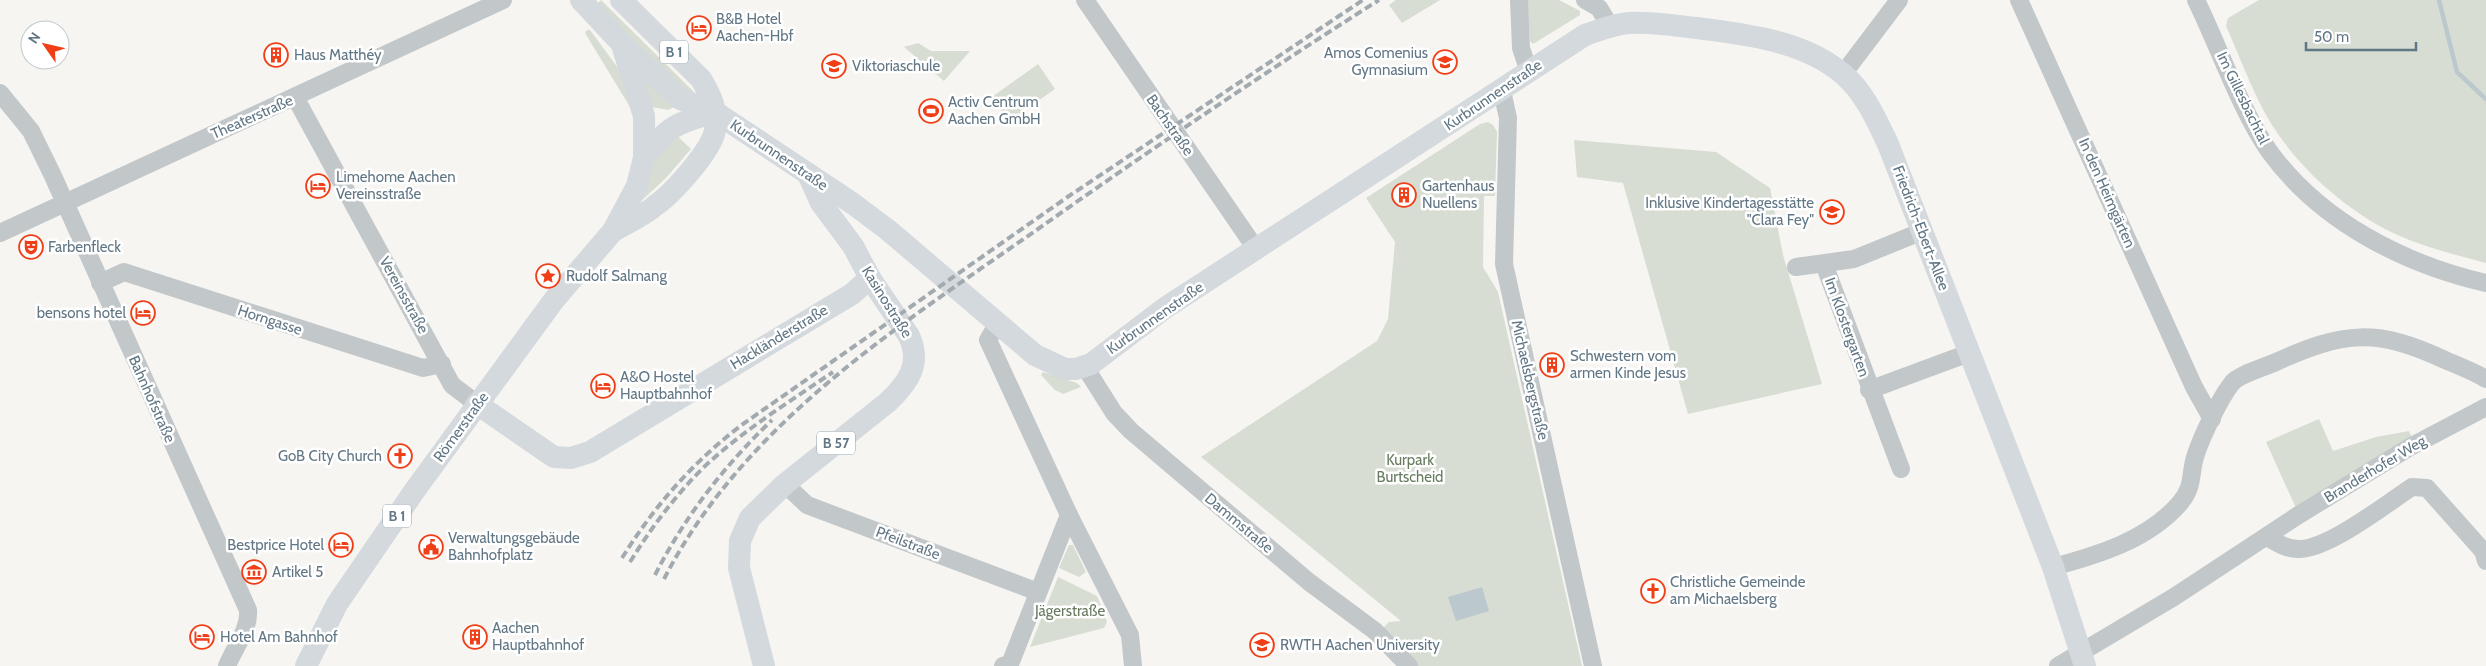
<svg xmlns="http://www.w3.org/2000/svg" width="2486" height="666" font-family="Cabin,sans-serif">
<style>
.green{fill:#d7ddd2}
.water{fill:#bbc8cd}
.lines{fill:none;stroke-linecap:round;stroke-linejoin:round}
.stream{stroke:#bbc8cd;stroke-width:4.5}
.minor{stroke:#c2c7ca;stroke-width:18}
.major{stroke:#d3d9dd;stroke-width:22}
.rail{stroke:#a2aaaf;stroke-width:4;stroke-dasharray:8 4;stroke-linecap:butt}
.labels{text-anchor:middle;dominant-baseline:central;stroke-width:5;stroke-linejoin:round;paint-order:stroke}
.shield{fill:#fff;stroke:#91a0aa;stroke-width:1}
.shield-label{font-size:14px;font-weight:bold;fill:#627785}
.poi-label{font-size:15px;fill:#627785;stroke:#fff;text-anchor:start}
.street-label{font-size:15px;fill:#627785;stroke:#fff}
.park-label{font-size:15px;fill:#687b61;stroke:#fff}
</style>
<rect width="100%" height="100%" fill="#f6f5f1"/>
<!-- green -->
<g class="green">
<path d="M601,0L693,91L698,97L694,101L597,4Z"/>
<path d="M1396,0H1440L1402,23L1389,5Z"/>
<path d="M1527,0H1559L1580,11V15L1533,44L1530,41Z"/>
<path d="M2259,0H2486V263C2452,254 2416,245 2385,229C2339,204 2296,165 2269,120C2252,91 2240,57 2226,26L2228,18Z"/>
<path d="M587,30H590L618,68L630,107L585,33Z"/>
<path d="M918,43L931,51H970L944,81L904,47Z"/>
<path d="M1038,64L1055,89L1009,121L992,97Z"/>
<path d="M638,72L675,106L669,110L651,107Z"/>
<path d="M1488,122L1493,125L1497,132L1495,196H1484L1483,267L1498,292L1582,666H1418L1408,652L1383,628L1389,622L1401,621L1201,457L1377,341L1388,319L1395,242L1366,198L1480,124Z"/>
<path d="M675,134L691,149L666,178L640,202L654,155Z"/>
<path d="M1574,140L1716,152L1770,188L1783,255L1822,384L1688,414L1623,183L1577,177Z"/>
<path d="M1043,372L1077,383L1081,387L1063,394L1055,390L1041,375Z"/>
<path d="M2319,419L2333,451L2376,437L2409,431L2413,440L2296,508L2266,442Z"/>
<path d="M1069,545H1073L1086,572L1079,577L1059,568Z"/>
<path d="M1058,577L1097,596L1107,622L1104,628L1030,647Z"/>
</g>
<!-- water -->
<path class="water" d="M1482,587L1489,611L1456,621L1448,597Z"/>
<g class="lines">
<!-- stream -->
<path class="stream" d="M2439,0L2457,72L2486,99"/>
<!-- minor -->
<g class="minor">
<path d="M1085,0L1256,249"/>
<path d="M1519,0L1521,48L1529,72"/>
<path d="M1585,0L1599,8L1610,26"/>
<path d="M2019,0L2194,387L2212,419"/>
<path d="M2196,0C2219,47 2240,109 2269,151C2320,221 2403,264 2486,283"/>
<path d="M1843,74L1899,0"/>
<path d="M1502,91L1508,118L1504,264L1593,666"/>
<path d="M0,93L31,131L53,176L248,610C250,629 234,648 227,666"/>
<path d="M295,97L452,385L477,404"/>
<path d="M0,233L503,0"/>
<path d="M1824,264L1901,469"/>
<path d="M1796,267L1854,259L1923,231"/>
<path d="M100,283L124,272L423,368L442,364"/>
<path d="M998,323L988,340L1069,515L1130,635L1133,666"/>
<path d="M1085,367L1114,413L1131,431L1309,582L1375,631L1409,666"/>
<path d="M1869,390L1969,353"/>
<path d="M785,484L807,505L1038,592"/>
<path d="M2267,537C2277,543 2288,550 2300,549C2330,548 2386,504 2412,487L2427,488L2483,551L2486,561"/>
<path d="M2053,567C2098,555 2148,540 2180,503C2195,485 2189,474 2196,454C2202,436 2220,398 2232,383C2238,375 2265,367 2276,362C2344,331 2377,328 2445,360C2459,366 2473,371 2486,379"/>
<path d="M1003,666L1010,664L1069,515"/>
<path d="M2058,666L2174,597L2297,516L2410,447L2486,407"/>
</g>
<!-- major -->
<g class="major">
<path d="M581,0L622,44L680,99L715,112L852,203L888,230L1035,355L1065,369H1076L1091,364L1165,308L1585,35C1600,30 1614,24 1629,23C1652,21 1674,26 1697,28C1747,35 1803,40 1843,74C1865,93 1876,119 1888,144L2053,567L2085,666"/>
<path d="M644,158C668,125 678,123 715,112"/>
<path d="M613,231C627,223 644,216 656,205C673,193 712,150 715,130C719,112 710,94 701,79L621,0"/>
<path d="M477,404L554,457L571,458L590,452L852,294L870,278"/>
<path d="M306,666L337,604L415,490L554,300L613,231L637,186L644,158V116L623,48"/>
<path d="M764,666L739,568L740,541L750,518L785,484L888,402C908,383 922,364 909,336L870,278L853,246L821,203L808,174"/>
</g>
<!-- rail -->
<g class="rail">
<path d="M622,558C655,505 694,461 743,424L1069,196L1363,0"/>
<path d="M630,562C651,528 675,496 703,468C742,431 789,402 833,372"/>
<path d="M655,575C685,516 725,465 772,420"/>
<path d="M664,579C744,423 899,326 1038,229C1150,150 1264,73 1379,0"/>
</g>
</g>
<!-- icons -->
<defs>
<g id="hotel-ring" transform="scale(1.25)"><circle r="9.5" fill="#fff" stroke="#f03f17" stroke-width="1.5"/><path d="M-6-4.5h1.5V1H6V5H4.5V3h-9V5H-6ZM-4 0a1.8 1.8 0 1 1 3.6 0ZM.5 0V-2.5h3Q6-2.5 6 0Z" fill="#f03f17"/></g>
<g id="building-ring" transform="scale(1.25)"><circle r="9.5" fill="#fff" stroke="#f03f17" stroke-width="1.5"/><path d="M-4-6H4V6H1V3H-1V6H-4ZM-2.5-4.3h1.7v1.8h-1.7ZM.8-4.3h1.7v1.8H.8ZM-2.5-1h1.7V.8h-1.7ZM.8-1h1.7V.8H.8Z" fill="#f03f17"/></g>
<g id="school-ring" transform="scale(1.25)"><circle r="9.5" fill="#fff" stroke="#f03f17" stroke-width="1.5"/><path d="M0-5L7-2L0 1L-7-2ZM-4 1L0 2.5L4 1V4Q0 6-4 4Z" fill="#f03f17"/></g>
<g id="stadium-ring" transform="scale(1.25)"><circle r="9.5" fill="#fff" stroke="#f03f17" stroke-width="1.5"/><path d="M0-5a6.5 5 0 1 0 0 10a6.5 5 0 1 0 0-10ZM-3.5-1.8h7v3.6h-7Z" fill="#f03f17"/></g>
<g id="theatre-ring" transform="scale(1.25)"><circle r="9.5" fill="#fff" stroke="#f03f17" stroke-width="1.5"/><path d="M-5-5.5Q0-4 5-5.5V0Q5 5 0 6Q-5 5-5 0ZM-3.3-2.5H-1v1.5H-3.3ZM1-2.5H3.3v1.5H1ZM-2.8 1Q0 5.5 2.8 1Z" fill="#f03f17"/></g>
<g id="sight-ring" transform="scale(1.25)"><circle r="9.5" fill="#fff" stroke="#f03f17" stroke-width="1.5"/><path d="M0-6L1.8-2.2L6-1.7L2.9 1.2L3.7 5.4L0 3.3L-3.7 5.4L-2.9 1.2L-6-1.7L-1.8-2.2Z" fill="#f03f17"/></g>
<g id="church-ring" transform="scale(1.25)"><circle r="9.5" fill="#fff" stroke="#f03f17" stroke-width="1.5"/><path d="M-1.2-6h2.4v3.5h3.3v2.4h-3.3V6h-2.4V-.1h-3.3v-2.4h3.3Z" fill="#f03f17"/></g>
<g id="civic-ring" transform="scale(1.25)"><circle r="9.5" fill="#fff" stroke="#f03f17" stroke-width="1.5"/><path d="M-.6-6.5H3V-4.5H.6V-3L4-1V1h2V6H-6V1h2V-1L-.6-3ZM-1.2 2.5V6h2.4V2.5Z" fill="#f03f17"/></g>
<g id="museum-ring" transform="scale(1.25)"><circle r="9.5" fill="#fff" stroke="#f03f17" stroke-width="1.5"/><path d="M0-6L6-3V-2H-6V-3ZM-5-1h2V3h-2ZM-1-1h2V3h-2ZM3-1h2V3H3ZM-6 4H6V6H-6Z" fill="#f03f17"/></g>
<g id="university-ring" transform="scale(1.25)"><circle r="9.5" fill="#fff" stroke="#f03f17" stroke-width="1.5"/><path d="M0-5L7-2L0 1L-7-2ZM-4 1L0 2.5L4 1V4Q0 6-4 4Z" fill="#f03f17"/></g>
</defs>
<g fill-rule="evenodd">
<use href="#hotel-ring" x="699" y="28"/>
<use href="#building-ring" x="276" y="55"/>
<use href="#school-ring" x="1445" y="62"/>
<use href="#school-ring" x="834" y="66"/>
<use href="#stadium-ring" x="931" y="111"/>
<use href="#hotel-ring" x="318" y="186"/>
<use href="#building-ring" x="1404" y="195"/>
<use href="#school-ring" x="1832" y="212"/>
<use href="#theatre-ring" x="31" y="247"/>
<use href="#sight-ring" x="548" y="276"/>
<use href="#hotel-ring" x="143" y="313"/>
<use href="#building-ring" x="1552" y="365"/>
<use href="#hotel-ring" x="603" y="386"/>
<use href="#church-ring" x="400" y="456"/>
<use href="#hotel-ring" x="341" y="545"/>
<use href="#civic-ring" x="431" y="547"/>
<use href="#museum-ring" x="254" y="572"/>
<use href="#church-ring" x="1653" y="591"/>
<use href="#hotel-ring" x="202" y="637"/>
<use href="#building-ring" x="475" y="637"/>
<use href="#university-ring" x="1262" y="645"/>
</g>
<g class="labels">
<!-- shield labels -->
<g class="shield">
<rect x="660" y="40.5" width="28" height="23" rx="4"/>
<rect x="817" y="431.5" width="38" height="23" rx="4"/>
<rect x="383" y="504.5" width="28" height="23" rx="4"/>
</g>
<g class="shield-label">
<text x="674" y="52">B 1</text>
<text x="836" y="443">B 57</text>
<text x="397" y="516">B 1</text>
</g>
<!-- poi labels -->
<g class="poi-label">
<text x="716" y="19">B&amp;B Hotel<tspan x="716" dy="17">Aachen-Hbf</tspan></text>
<text x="1428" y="53" text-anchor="end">Amos Comenius<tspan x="1428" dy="17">Gymnasium</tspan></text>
<text x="294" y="55">Haus Matthéy</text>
<text x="852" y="66">Viktoriaschule</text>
<text x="948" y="102">Activ Centrum<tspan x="948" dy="17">Aachen GmbH</tspan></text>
<text x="336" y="177">Limehome Aachen<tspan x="336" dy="17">Vereinsstraße</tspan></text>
<text x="1422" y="186">Gartenhaus<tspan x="1422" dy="17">Nuellens</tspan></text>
<text x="1814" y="203" text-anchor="end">Inklusive Kindertagesstätte<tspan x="1814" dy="17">"Clara Fey"</tspan></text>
<text x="48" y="247">Farbenfleck</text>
<text x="566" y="276">Rudolf Salmang</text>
<text x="126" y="313" text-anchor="end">bensons hotel</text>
<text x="1570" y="356">Schwestern vom<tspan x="1570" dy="17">armen Kinde Jesus</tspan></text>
<text x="620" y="377">A&amp;O Hostel<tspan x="620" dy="17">Hauptbahnhof</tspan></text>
<text x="382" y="456" text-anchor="end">GoB City Church</text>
<text x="448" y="538">Verwaltungsgebäude<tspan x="448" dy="17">Bahnhofplatz</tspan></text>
<text x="324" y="545" text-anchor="end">Bestprice Hotel</text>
<text x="272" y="572">Artikel 5</text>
<text x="1670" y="582">Christliche Gemeinde<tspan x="1670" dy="17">am Michaelsberg</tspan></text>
<text x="492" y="628">Aachen<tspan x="492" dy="17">Hauptbahnhof</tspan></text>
<text x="220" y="637">Hotel Am Bahnhof</text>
<text x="1280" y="645">RWTH Aachen University</text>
</g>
<!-- street labels -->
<g class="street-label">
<text transform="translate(1493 95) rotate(-34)">Kurbrunnenstraße</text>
<text transform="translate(2243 98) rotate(64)">Im Gillesbachtal</text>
<text transform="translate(252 117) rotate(-24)">Theaterstraße</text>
<text transform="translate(1170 125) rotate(55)">Bachstraße</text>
<text transform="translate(779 155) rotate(34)">Kurbrunnenstraße</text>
<text transform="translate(2107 193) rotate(66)">In den Heimgärten</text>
<text transform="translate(1921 228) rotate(69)">Friedrich-Ebert-Allee</text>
<text transform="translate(404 295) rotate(61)">Vereinsstraße</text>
<text transform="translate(887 302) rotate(58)">Kasinostraße</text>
<text transform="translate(1155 318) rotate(-35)">Kurbrunnenstraße</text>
<text transform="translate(270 320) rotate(18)">Horngasse</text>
<text transform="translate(1847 327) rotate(70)">Im Klostergarten</text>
<text transform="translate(779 337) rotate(-31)">Hackländerstraße</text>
<text transform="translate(1530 380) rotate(77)">Michaelsbergstraße</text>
<text transform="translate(152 399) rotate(66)">Bahnhofstraße</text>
<text transform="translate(461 427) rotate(-54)">Römerstraße</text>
<text transform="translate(2375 469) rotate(-31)">Branderhofer Weg</text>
<text transform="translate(1239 523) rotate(40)">Dammstraße</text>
<text transform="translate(908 543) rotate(21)">Pfeilstraße</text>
</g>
<!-- park labels -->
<g class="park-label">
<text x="1410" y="460">Kurpark<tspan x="1410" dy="17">Burtscheid</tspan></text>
<text x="1070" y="611">Jägerstraße</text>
</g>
</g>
<!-- north arrow -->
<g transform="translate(45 45) rotate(304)"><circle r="24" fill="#ffffff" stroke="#c0c9ce"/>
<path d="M0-4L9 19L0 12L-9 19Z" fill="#f03f17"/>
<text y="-8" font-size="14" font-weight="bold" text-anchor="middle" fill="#627785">N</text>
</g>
<!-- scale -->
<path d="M2306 42v8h110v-8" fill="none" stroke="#627785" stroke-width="2.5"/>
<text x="2314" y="42" font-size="15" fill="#627785" stroke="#ffffff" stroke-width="4" paint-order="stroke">50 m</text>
</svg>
